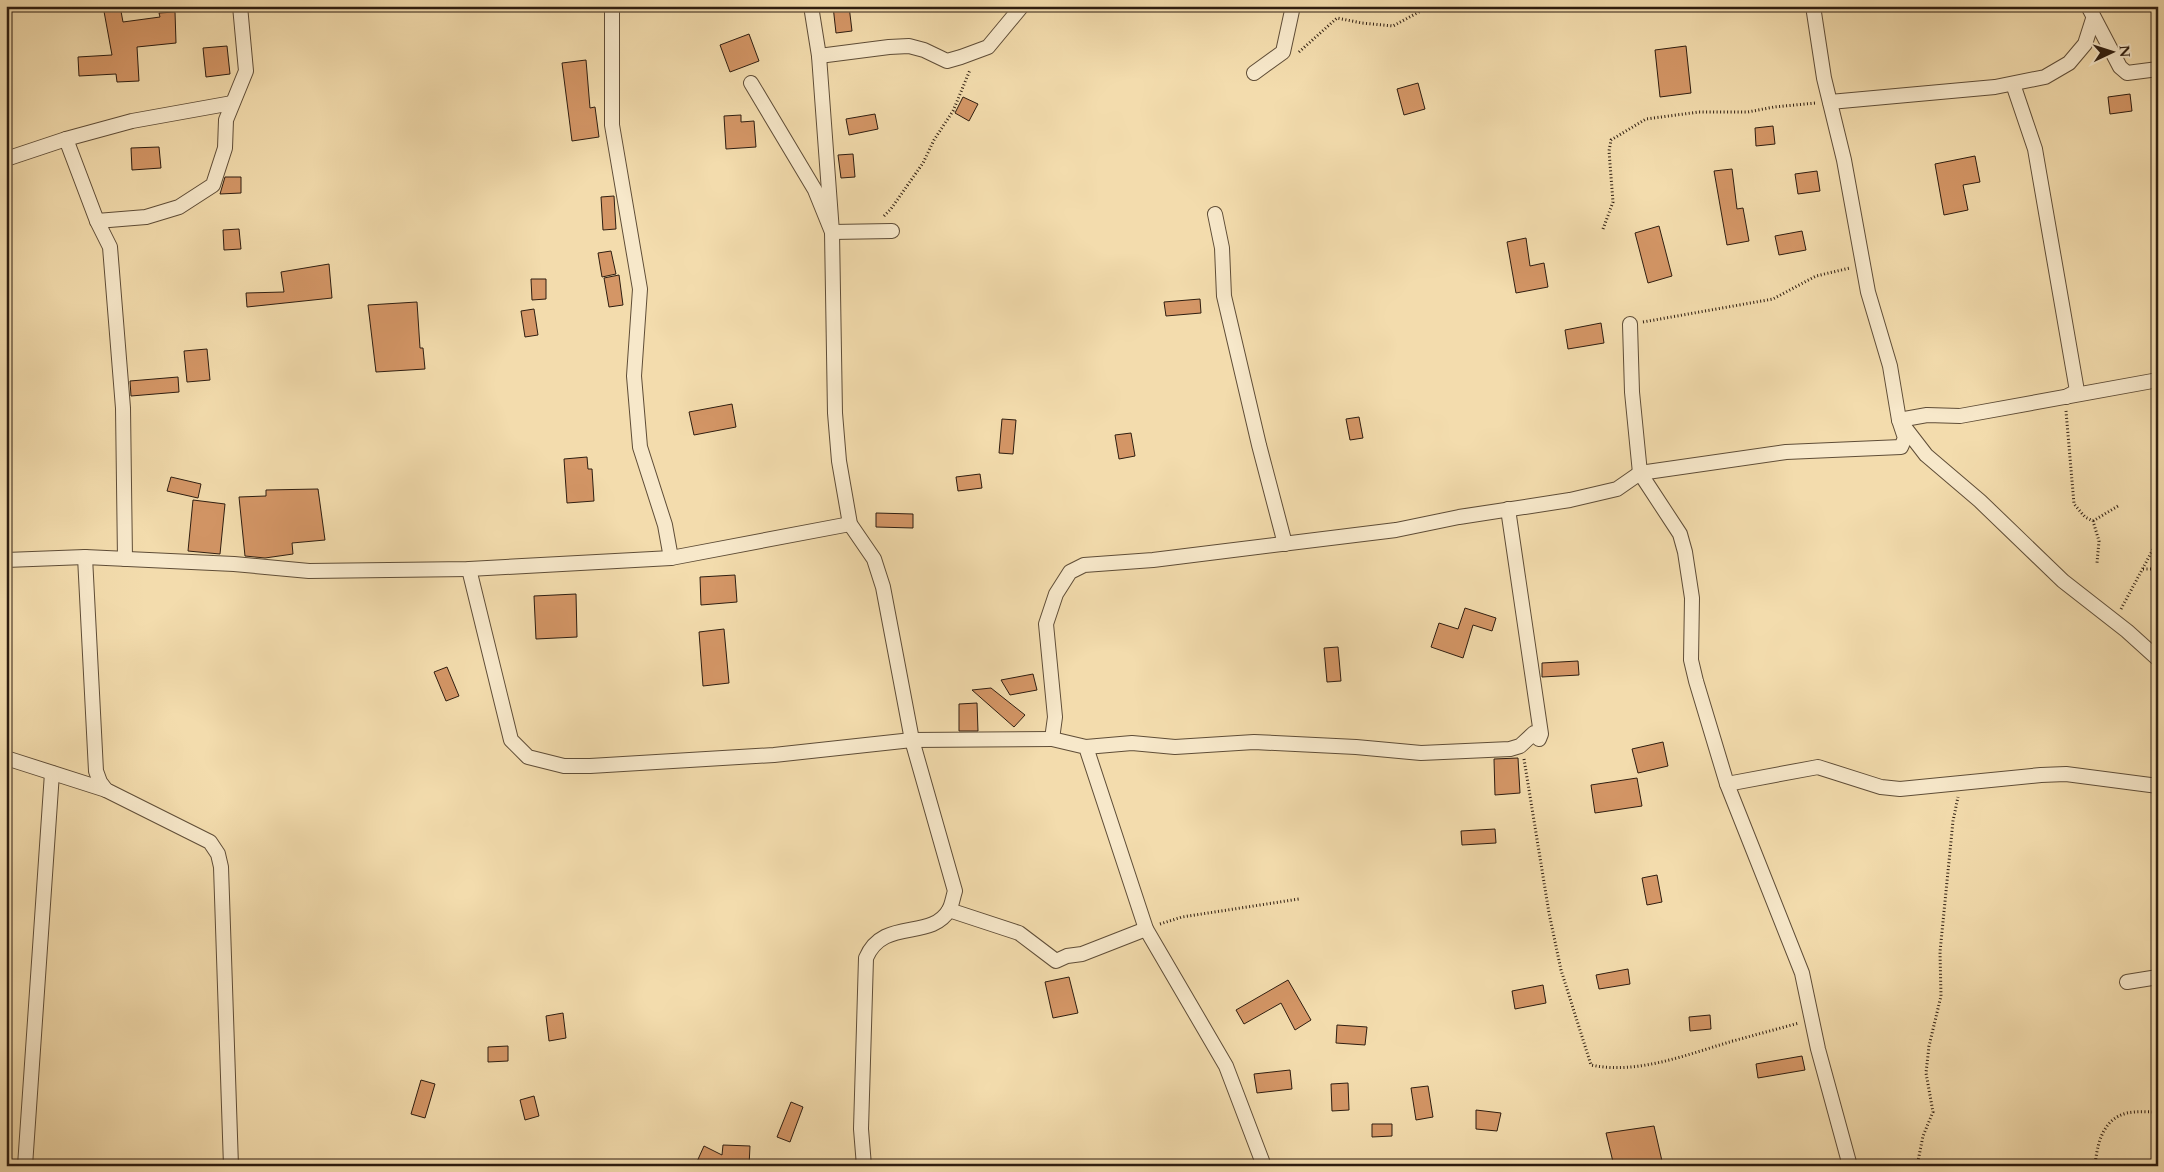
<svg xmlns="http://www.w3.org/2000/svg" width="2164" height="1172" font-family="Cardo,serif">
<style>
.building{fill:#d49666;stroke:#2e1d10}
.lines{fill:none;stroke-linecap:round;stroke-linejoin:round}
.street-casing{stroke:#5f4d37;stroke-width:16}
.path{stroke:#2e1d10;stroke-width:3;stroke-dasharray:1 2.5;stroke-linecap:butt}
.street{stroke:#f7e8ca;stroke-width:14}
</style>
<rect width="100%" height="100%" fill="#f3dcad"/>
<filter id="stains"><feTurbulence type="fractalNoise" baseFrequency=".004" numOctaves="4"/><feColorMatrix values="0 0 0 0 .2 0 0 0 0 .09 0 0 0 0 .02 0 0 0 .5 -.17"/></filter>
<radialGradient id="worn" r=".72"><stop offset=".6" stop-color="#630" stop-opacity="0"/><stop offset="1" stop-color="#630" stop-opacity=".3"/></radialGradient>
<!-- building -->
<g class="building">
<path d="M103,6H120L123,22L160,17L159,13L175,12L176,43L137,47L139,81L117,82L116,74L79,76L78,57L112,55Z"/>
<path d="M833,6H849L852,31L836,33Z"/>
<path d="M749,34L759,61L730,72L720,45Z"/>
<path d="M227,46L230,74L206,77L203,48Z"/>
<path d="M1686,46L1691,93L1660,97L1655,50Z"/>
<path d="M586,60L590,108L595,107L599,137L572,141L562,63Z"/>
<path d="M1418,83L1425,109L1404,115L1397,89Z"/>
<path d="M2130,94L2132,111L2110,114L2108,97Z"/>
<path d="M963,97L978,104L969,121L955,113Z"/>
<path d="M875,114L878,129L849,135L846,119Z"/>
<path d="M741,115V122L754,121L756,147L726,149L724,116Z"/>
<path d="M1773,126L1775,144L1756,146L1755,128Z"/>
<path d="M159,147L161,168L132,170L131,148Z"/>
<path d="M853,154L855,177L841,178L838,155Z"/>
<path d="M1975,156L1980,182L1963,185L1968,210L1944,215L1935,164Z"/>
<path d="M1732,169L1737,209L1743,208L1749,241L1727,245L1714,171Z"/>
<path d="M1817,171L1820,191L1798,194L1795,174Z"/>
<path d="M225,177H241V193L220,194Z"/>
<path d="M614,196L616,229L603,230L601,197Z"/>
<path d="M1659,226L1672,276L1648,283L1635,233Z"/>
<path d="M239,229L241,249L224,250L223,230Z"/>
<path d="M1802,231L1806,250L1779,255L1775,236Z"/>
<path d="M1526,238L1530,266L1544,263L1548,287L1516,293L1507,242Z"/>
<path d="M611,251L616,274L602,277L598,253Z"/>
<path d="M329,264L332,298L247,307L246,293L284,292L281,272Z"/>
<path d="M619,275L623,305L609,307L604,278Z"/>
<path d="M531,279H546V299L532,300Z"/>
<path d="M1200,299L1201,313L1166,316L1164,302Z"/>
<path d="M417,302L420,348H423L425,369L376,372L368,305Z"/>
<path d="M534,309L538,335L525,337L521,311Z"/>
<path d="M1601,323L1604,343L1568,349L1565,330Z"/>
<path d="M207,349L210,380L187,382L184,351Z"/>
<path d="M178,377L179,392L131,396L130,381Z"/>
<path d="M732,404L736,427L694,435L689,412Z"/>
<path d="M1359,417L1363,438L1350,440L1346,419Z"/>
<path d="M1002,419L1016,420L1013,454L999,453Z"/>
<path d="M1131,433L1135,456L1119,459L1115,435Z"/>
<path d="M587,457L588,469H592L594,501L567,503L564,459Z"/>
<path d="M980,474L982,488L958,491L956,477Z"/>
<path d="M171,477L201,484L198,498L167,491Z"/>
<path d="M318,489L325,540L292,543L293,554L265,558L245,556L239,497L266,496V490Z"/>
<path d="M193,500L225,504L220,554L188,551Z"/>
<path d="M876,513L913,514V528L876,527Z"/>
<path d="M735,575L737,602L701,605L700,577Z"/>
<path d="M576,594L577,637L536,639L534,596Z"/>
<path d="M1465,608L1496,618L1492,631L1473,625L1463,658L1431,647L1439,623L1458,629Z"/>
<path d="M724,629L729,683L703,686L699,632Z"/>
<path d="M1338,647L1341,681L1327,682L1324,648Z"/>
<path d="M1578,661L1579,675L1542,677V663Z"/>
<path d="M447,667L459,696L446,701L434,672Z"/>
<path d="M1033,674L1037,690L1010,695L1001,680Z"/>
<path d="M991,688L1025,715L1014,727L972,690Z"/>
<path d="M977,703L978,731H959V704Z"/>
<path d="M1663,742L1668,766L1638,773L1632,749Z"/>
<path d="M1518,758L1520,793L1495,795L1494,759Z"/>
<path d="M1637,778L1642,806L1595,813L1591,785Z"/>
<path d="M1495,829L1496,843L1462,845L1461,831Z"/>
<path d="M1657,875L1662,902L1647,905L1642,878Z"/>
<path d="M1628,969L1630,984L1599,989L1596,975Z"/>
<path d="M1069,977L1078,1013L1053,1018L1045,982Z"/>
<path d="M1288,980L1311,1020L1295,1030L1281,1003L1244,1024L1236,1010Z"/>
<path d="M1543,985L1546,1003L1515,1009L1512,991Z"/>
<path d="M563,1013L566,1038L549,1041L546,1016Z"/>
<path d="M1710,1015L1711,1029L1690,1031L1689,1017Z"/>
<path d="M1337,1025L1367,1027L1365,1045L1336,1043Z"/>
<path d="M508,1046V1061L488,1062V1047Z"/>
<path d="M1802,1056L1805,1070L1758,1078L1756,1064Z"/>
<path d="M1290,1070L1292,1089L1257,1093L1254,1074Z"/>
<path d="M421,1080L435,1084L425,1118L411,1114Z"/>
<path d="M1348,1083L1349,1110L1332,1111L1331,1084Z"/>
<path d="M1428,1086L1433,1117L1416,1120L1411,1088Z"/>
<path d="M534,1096L539,1116L525,1120L520,1100Z"/>
<path d="M791,1102L803,1107L790,1142L777,1137Z"/>
<path d="M1476,1110L1501,1113L1497,1131L1476,1129Z"/>
<path d="M1372,1124H1392V1136L1372,1137Z"/>
<path d="M1654,1126L1662,1161L1637,1166H1614L1606,1133Z"/>
<path d="M723,1145L750,1146L749,1166H695L704,1146L722,1155Z"/>
</g>
<g class="lines">
<!-- street casing -->
<g class="street-casing">
<g id="street">
<path d="M612,6V125L640,289L634,376L640,447L665,525L671,558"/>
<path d="M811,6L819,56L832,232L835,413L839,461L850,524L874,559L883,587L912,740L955,891C953,897 952,905 949,910C931,941 883,917 866,958L861,1129L864,1166"/>
<path d="M1813,6L1824,78L1844,160L1868,292L1890,366L1899,420L1926,455L1980,501L2063,581L2127,631L2158,659"/>
<path d="M2088,6L2120,67L2127,73L2158,69"/>
<path d="M819,56L889,47L909,46L924,50L947,61L961,57L988,47L1022,6"/>
<path d="M1254,73L1283,52L1293,6"/>
<path d="M751,83L815,190L832,232L892,231"/>
<path d="M2013,84L2035,149L2077,391L2066,397"/>
<path d="M1830,102L1995,87L2045,77L2069,63L2085,44L2093,19"/>
<path d="M66,139L97,221L110,247L123,408L125,559"/>
<path d="M6,159L66,139L132,121L232,103"/>
<path d="M1215,214L1222,248L1224,296L1259,445L1285,544"/>
<path d="M97,221L146,217L179,207L213,185L225,148L226,120L246,71L240,6"/>
<path d="M1630,324L1632,392L1640,473L1680,534L1685,552L1692,598L1691,660L1696,681L1727,784L1802,973L1818,1049L1850,1166"/>
<path d="M85,557L96,771L100,782L106,790L210,842L218,854L221,867L231,1166"/>
<path d="M6,560L85,557L234,564L309,571L469,569L671,558L850,524"/>
<path d="M469,569L511,740L528,757L564,766H590L774,755L912,740L1052,739"/>
<path d="M1086,747L1132,743L1175,747L1254,742L1356,747L1421,753L1510,749L1520,746L1534,733L1539,739L1541,734L1508,509"/>
<path d="M6,758L106,790"/>
<path d="M1727,784L1818,767L1881,787L1900,789L2041,775L2066,774L2158,786"/>
<path d="M949,910L1019,933L1056,961L1067,956L1082,954L1146,929"/>
<path d="M2127,982L2158,977"/>
<path d="M25,1166L52,773"/>
<path d="M1264,1166L1226,1066L1146,929L1086,747L1052,739L1055,717L1046,624L1056,594L1070,572L1084,565L1153,560L1396,530L1459,517L1570,500L1617,489L1640,473L1786,452L1901,447L1905,438L1899,420L1927,415L1960,416L2158,380"/>
</g>
</g>
<!-- path -->
<g class="path">
<path d="M1299,52L1337,18L1362,23L1393,26L1430,6"/>
<path d="M884,216L891,209L923,163L934,140L953,111L970,70"/>
<path d="M1603,229L1613,202L1609,151L1611,140L1646,119L1699,112H1748L1774,107L1816,103"/>
<path d="M1643,322L1773,299L1816,276L1850,268"/>
<path d="M2066,411L2074,504L2085,517L2093,521L2099,541L2097,563"/>
<path d="M2093,521L2118,506"/>
<path d="M2143,569H2158"/>
<path d="M2121,609L2158,540"/>
<path d="M1524,759L1549,913L1561,970L1591,1065C1638,1075 1688,1054 1733,1041C1755,1035 1777,1029 1799,1023"/>
<path d="M1160,924L1182,917L1299,899"/>
<path d="M1917,1166L1923,1136L1933,1112L1926,1073L1929,1046L1941,996L1940,952L1953,821L1958,797"/>
<path d="M2095,1166C2097,1145 2102,1119 2127,1113C2136,1111 2148,1112 2158,1112"/>
</g>
<!-- street -->
<use href="#street" class="street"/>
</g>
<!-- margin -->
<rect width="2164" height="1172" fill="none" stroke="#f3dcad" stroke-width="25"/>
<rect x="8" y="8" width="2149" height="1157" fill="none" stroke="#2e1d10" stroke-width="2.5"/>
<rect x="12" y="12" width="2139" height="1147" fill="none" stroke="#2e1d10"/>
<!-- north arrow -->
<g transform="translate(2112 52) rotate(86)" stroke="#f7e8ca" stroke-width="4" paint-order="stroke">
<path d="M0-4L9 19L0 12L-9 19Z" fill="#2e1d10"/>
<text y="-8" font-size="14" font-weight="bold" text-anchor="middle" fill="#2e1d10">N</text>
</g>
<rect width="100%" height="100%" filter="url(#stains)"/>
<rect width="100%" height="100%" fill="url(#worn)"/>
</svg>
